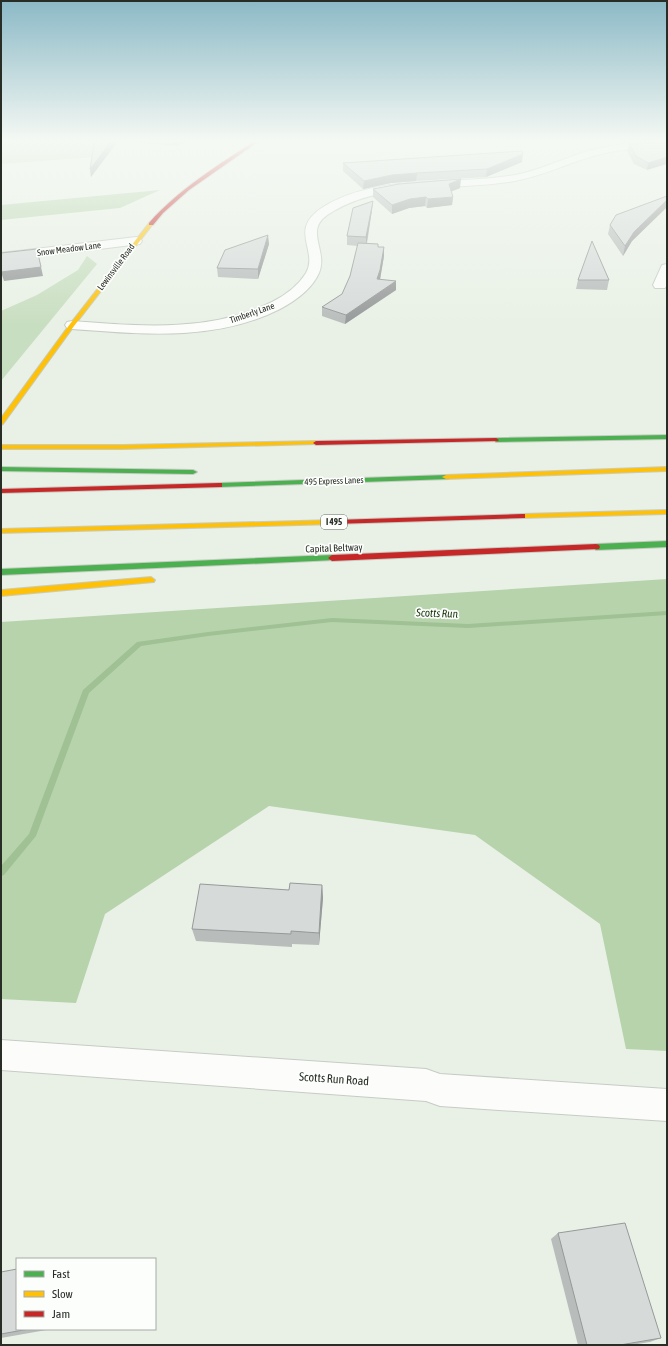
<svg xmlns="http://www.w3.org/2000/svg" width="668" height="1346" font-family="'Asap Condensed',sans-serif">
<style>
.green{fill:#c8dec0}
.forest{fill:#b7d3ac}
.lines{fill:none;stroke-linecap:round;stroke-linejoin:round}
.stream{fill:#a0c193;fill-rule:evenodd}
.street-casing{stroke:#c6ccc4;stroke-width:2}
.fast-casing{stroke:#c6ccc4;stroke-width:2}
.slow-casing{stroke:#c6ccc4;stroke-width:2}
.jam-casing{stroke:#c6ccc4;stroke-width:2}
.street{fill:#fcfdfb;fill-rule:evenodd}
.fast{fill:#4caf50;fill-rule:evenodd}
.slow{fill:#ffc107;fill-rule:evenodd}
.jam{fill:#c62828;fill-rule:evenodd}
.wall{fill:#b8bcbb}
.shaded-wall{fill:#969999}
.building{fill:#d6dbda;stroke:#969999}
.labels{text-anchor:middle;dominant-baseline:central;stroke-width:3.5;stroke-linejoin:round;paint-order:stroke}
.far-street-label{font-size:9px;fill:#282d26;stroke:#fcfefb}
.shield{fill:#fcfefb;stroke:#686c66;stroke-width:1}
.shield-label{font-size:9px;font-weight:bold;fill:#282d26}
.street-label{font-size:10px;fill:#282d26;stroke:#fcfefb}
.water-label{font-size:11px;font-style:italic;fill:#18350a;stroke:#fcfefb}
.near-street-label{font-size:12px;fill:#282d26;stroke:#fcfefb}
</style>
<rect width="100%" height="100%" fill="#e9f1e6"/>
<!-- green -->
<g class="green">
<path d="M1,139H79L109,156L1,164Z"/>
<path d="M87,256L97,264L1,381V311L37,295L78,270Z"/>
</g>
<!-- forest -->
<g class="forest">
<path d="M160,190L120,208L1,220V205Z"/>
<path d="M667,579V1051L626,1049L600,924L475,835L269,806L105,914L76,1003L1,999V622Z"/>
</g>
<g class="lines">
<!-- stream -->
<path class="stream" d="M667,611V615L468,628L332,622L208,636L141,646L89,693L36,836L4,875L1,876V866L29,834L83,690L137,642L208,632L332,618L468,624Z"/>
<!-- street casing -->
<g class="street-casing">
<g id="street">
<path d="M633,143H667V149C642,148 617,149 593,156C566,164 542,176 515,181C455,192 387,179 332,212C301,229 329,249 319,273C312,289 295,301 280,309C215,342 141,334 72,329L67,328L65,325L67,322L72,321C139,326 209,333 272,302C284,296 298,286 306,273C319,250 287,230 323,207C378,173 453,186 515,175C536,171 556,162 576,155C595,148 613,145 633,143Z"/>
<path d="M136,237L140,238L142,241L140,244L1,261V253Z"/>
<path d="M667,264V285L665,288H655L653,285L662,265Z"/>
<path d="M1,1040L426,1069L440,1074L667,1089V1121L440,1106L426,1101L1,1070Z"/>
</g>
</g>
<!-- fast casing -->
<g class="fast-casing">
<g id="fast">
<path d="M667,435V439L496,442L493,440L496,438Z"/>
<path d="M1,467L193,470L197,472L193,474L1,471Z"/>
<path d="M446,475H449V479L219,487L215,485L219,483Z"/>
<path d="M667,541V547L596,550L592,547L596,544Z"/>
<path d="M332,555L336,558L335,560L1,575V569Z"/>
</g>
</g>
<!-- slow casing -->
<g class="slow-casing">
<g id="slow">
<path d="M149,223L153,224L74,326L3,424L1,425V418L70,324Z"/>
<path d="M316,441L319,443L318,444L123,449H1V445H123Z"/>
<path d="M667,467V471L446,479L442,477L446,475Z"/>
<path d="M667,510V514L522,518L518,516L522,514Z"/>
<path d="M334,520H337V524L1,533V529Z"/>
<path d="M151,577L155,580L154,582L1,596V590Z"/>
</g>
</g>
<!-- jam casing -->
<g class="jam-casing">
<g id="jam">
<path d="M258,139H262L189,190L163,213L153,225H149V223C180,188 220,164 258,139Z"/>
<path d="M496,438L499,440L498,441L316,445L313,443L316,441Z"/>
<path d="M219,483H222V487L1,493V489Z"/>
<path d="M522,514H525V518L334,524L330,522L334,520Z"/>
<path d="M596,544L599,545L600,547L599,549L332,561L328,558L332,555Z"/>
</g>
</g>
<!-- street -->
<use href="#street" class="street"/>
<!-- fast -->
<use href="#fast" class="fast"/>
<!-- slow -->
<use href="#slow" class="slow"/>
<!-- jam -->
<use href="#jam" class="jam"/>
</g>
<!-- wall -->
<g class="wall">
<path d="M95,139H194L175,146L118,141L91,177L90,169Z"/>
<path d="M620,139H667V142L622,143Z"/>
<path d="M667,143L647,170L634,164L627,151L629,144Z"/>
<path d="M522,162L486,177L416,181L391,183L363,189L343,171V163Z"/>
<path d="M460,188L451,191L453,197L452,205L427,208L425,206L409,208L392,214L373,197V189Z"/>
<path d="M667,196V207L632,241L623,256L608,234L610,225Z"/>
<path d="M372,210L367,244L378,247H384V256L380,280L396,281V290L345,324L322,316V307L342,294L350,276L358,246L347,245V236Z"/>
<path d="M269,244L258,279L218,277L217,268Z"/>
<path d="M578,280H609L607,290L576,289Z"/>
<path d="M322,885L323,898L319,945L292,944V947L196,941L192,929L289,890Z"/>
<path d="M558,1233L661,1338L650,1342L631,1345H578L551,1239Z"/>
<path d="M1,1272L17,1329H52L1,1338Z"/>
</g>
<!-- shaded-wall -->
<g class="shaded-wall">
<path d="M113,139H118V141L91,177L90,169Z"/>
<path d="M175,139H194L175,146Z"/>
<path d="M523,154L522,162L486,177L487,169Z"/>
<path d="M667,157V164L647,170L648,163Z"/>
<path d="M417,173L416,181L391,183L363,189L364,181L392,175Z"/>
<path d="M461,179L460,188L448,193L449,184Z"/>
<path d="M426,197L425,206L409,208L392,214V205L410,199Z"/>
<path d="M453,197L452,205L427,208L428,199Z"/>
<path d="M667,200V207L632,241L623,256L625,246L634,232Z"/>
<path d="M373,201L372,210L366,246V237Z"/>
<path d="M268,235L269,244L258,279V269Z"/>
<path d="M384,247V256L380,279H377Z"/>
<path d="M37,249L43,276L4,281L1,272Z"/>
<path d="M396,281V290L345,324L346,315Z"/>
<path d="M322,885L323,898L319,945V933Z"/>
</g>
<!-- building -->
<g class="building">
<path d="M95,139H113L90,169Z"/>
<path d="M667,143V157L648,163L636,156L629,144Z"/>
<path d="M522,151L523,154L487,169L417,173L392,175L364,181L343,163Z"/>
<path d="M461,179L449,184L453,197L428,199L426,197L410,199L392,205L373,189L399,184Z"/>
<path d="M667,196V200L634,232L625,246L610,225L616,215Z"/>
<path d="M373,201L366,237L347,236L353,208Z"/>
<path d="M268,235L258,269L217,268L225,250Z"/>
<path d="M592,241L609,280H578Z"/>
<path d="M358,243L378,244V247H384L380,270L377,279L396,281L346,315L322,307L342,294L350,276Z"/>
<path d="M37,249L41,267L1,272V253Z"/>
<path d="M290,883L322,885L319,933L291,931V934L192,929L200,884L289,890Z"/>
<path d="M625,1223L661,1338L620,1345H587L558,1233Z"/>
<path d="M17,1269V1329H29L1,1334V1272Z"/>
</g>
<!-- sky -->
<linearGradient id="sky" x2="0" y2="1"><stop stop-color="#8bb9c6"/><stop offset="0.43" stop-color="#f5f9f4"/><stop offset="1" stop-color="#f5f9f4" stop-opacity="0"/></linearGradient>
<rect width="668" height="327" fill="url(#sky)"/>
<g class="labels">
<!-- far-street labels -->
<g class="far-street-label">
<text transform="translate(69 249) rotate(-7)">Snow Meadow Lane</text>
<text transform="translate(116 267) rotate(-53)">Lewinsville Road</text>
<text transform="translate(252 313) rotate(-19)">Timberly Lane</text>
<text transform="translate(334 481) rotate(-2)">495 Express Lanes</text>
</g>
<!-- shield labels -->
<rect class="shield" x="321" y="515" width="26" height="14" rx="3"/>
<g class="shield-label">
<text x="334" y="522">I 495</text>
</g>
<!-- street labels -->
<g class="street-label">
<text transform="translate(334 548) rotate(-2)">Capital Beltway</text>
</g>
<!-- water labels -->
<g class="water-label">
<text transform="translate(437 613) rotate(2)">Scotts Run</text>
</g>
<!-- near-street labels -->
<g class="near-street-label">
<text transform="translate(334 1079) rotate(4)">Scotts Run Road</text>
</g>
</g>
<!-- border -->
<rect width="668" height="1346" fill="none" stroke="#282d26" stroke-width="4"/>
<!-- legend -->
<rect x="16" y="1258" width="140" height="72" fill="#fcfefb" stroke="#a7aaa6"/>
<rect x="24" y="1271" width="20" height="6" fill="#4caf50" stroke="#a7aaa6"/>
<text x="52" y="1278" font-size="12" fill="#282d26">Fast</text>
<rect x="24" y="1291" width="20" height="6" fill="#ffc107" stroke="#a7aaa6"/>
<text x="52" y="1298" font-size="12" fill="#282d26">Slow</text>
<rect x="24" y="1311" width="20" height="6" fill="#c62828" stroke="#a7aaa6"/>
<text x="52" y="1318" font-size="12" fill="#282d26">Jam</text>
</svg>
